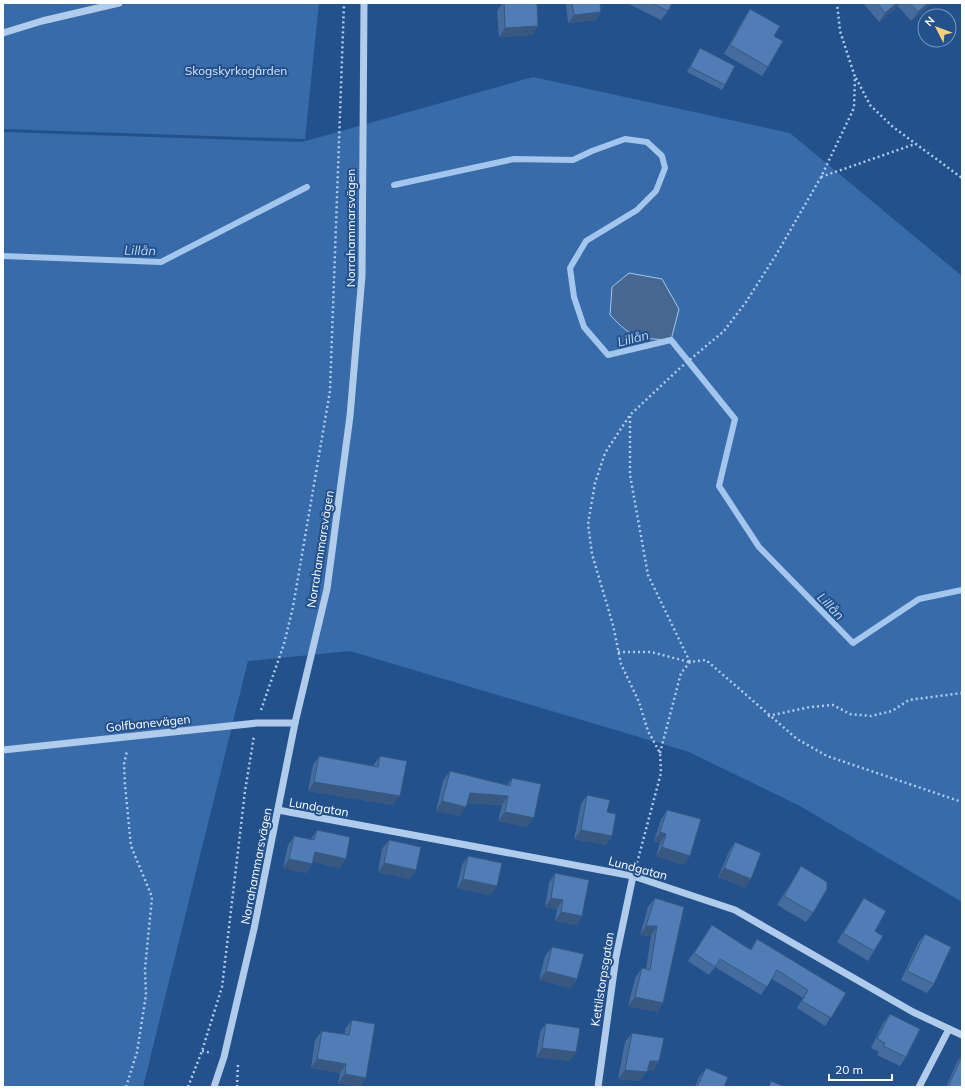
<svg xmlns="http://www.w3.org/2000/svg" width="965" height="1090" font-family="Mulish,sans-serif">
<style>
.green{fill:#376ba9}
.water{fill:#466792;stroke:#a5c6ec}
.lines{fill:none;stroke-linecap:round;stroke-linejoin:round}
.stream{stroke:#a5c6ec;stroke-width:6}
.path{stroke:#b1cbeb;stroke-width:2.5;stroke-dasharray:2 3;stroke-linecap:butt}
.minor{stroke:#b1cbeb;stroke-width:7}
.wall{fill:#456c9c}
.shaded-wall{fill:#38587f}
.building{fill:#507db5;stroke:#38587f}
.labels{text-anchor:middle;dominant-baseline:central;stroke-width:4;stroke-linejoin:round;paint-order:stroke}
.park-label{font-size:12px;fill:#d6e5f8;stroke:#23518c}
.street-label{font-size:12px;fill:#fff;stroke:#23518c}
.water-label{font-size:13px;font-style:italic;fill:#bdd5f2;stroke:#23518c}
</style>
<rect width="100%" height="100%" fill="#23518c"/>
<!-- green -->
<g class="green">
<path d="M3,3H319L305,139L3,129Z"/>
<path d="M533,77L790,133L962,276V902L800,806L689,752L350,651L248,661L143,1087H3V132L302,142Z"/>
</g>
<!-- water -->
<path class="water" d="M629,273L662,279L679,309L671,340C637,338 634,340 610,315L612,287Z"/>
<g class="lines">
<!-- stream -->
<g class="stream">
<path d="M394,185L514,159L573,160L592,151L625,139L647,142L662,156L665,168L656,191L637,210L586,241L570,268L574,297L584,327L608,355L671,340L735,419L719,486L759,547L853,643L919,599L962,590"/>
<path d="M3,256L161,262L307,187"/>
</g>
<!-- path -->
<g class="path">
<path d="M856,78L870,105L893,127L962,178"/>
<path d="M821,177L915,144"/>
<path d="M630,416V475L648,575L690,662"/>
<path d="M618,652H651L689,662"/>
<path d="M261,710L284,644L293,607L330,391L344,3"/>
<path d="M768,716L810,707L833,705L850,714L871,716L892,711L909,700L962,693"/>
<path d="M660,753L681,673L690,662L706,660L797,739L827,756L962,802"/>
<path d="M637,863L661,773L660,753L648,731L639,702L621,664L613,625L592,554L588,524L595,483L605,453L630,415L680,368L724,331L746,302L776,255L821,177L854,108L855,77L840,31L837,3"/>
<path d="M202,1051L212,1053"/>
<path d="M126,1087L137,1052L146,995L145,969L152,897L131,846L125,785L124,764L127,751"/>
<path d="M188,1087L202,1051L222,987L245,791L254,736"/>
<path d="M237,1087L238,1064"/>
</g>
<!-- minor -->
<g class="minor">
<path d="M3,33L42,21L119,3"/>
<path d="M3,750L257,723H295"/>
<path d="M278,810L633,876L735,910L913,1012L962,1035"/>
<path d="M214,1087L224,1057L254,929L295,723L327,589L350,416L362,276L364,3"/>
<path d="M598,1087L616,957L633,876"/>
<path d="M919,1087L949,1029"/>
</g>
</g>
<!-- wall -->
<g class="wall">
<path d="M503,3H537L538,26L532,35L499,37L497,11Z"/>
<path d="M566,3H600L596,20L568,23Z"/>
<path d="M630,3H672L668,11L661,20L629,4Z"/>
<path d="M863,3H932L930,5L911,21L898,6L879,22Z"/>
<path d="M750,9L774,36L768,67L762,76L724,54L744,18Z"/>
<path d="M700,48L725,85L722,90L687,72L697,53Z"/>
<path d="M319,756L373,766L380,756L393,805L308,791L313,765Z"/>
<path d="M450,771L507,785L512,778L527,827L498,821L502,805L467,803L460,816L436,811L443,781Z"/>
<path d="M587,795L607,812L612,836L606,845L574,839L581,804Z"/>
<path d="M667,810L684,865L656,856L660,843L654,841L661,820Z"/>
<path d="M317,830L340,868L313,862L306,873L283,868L288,845L294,836L310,840Z"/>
<path d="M389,840L416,870L410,879L378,872L382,849Z"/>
<path d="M735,842L745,888L718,877L729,851Z"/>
<path d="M468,856L497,886L490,895L457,888L462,865Z"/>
<path d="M801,866L813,913L806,922L777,905L795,876Z"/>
<path d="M555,873L582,916L576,925L555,921L557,909L545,907L549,883Z"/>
<path d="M655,898L684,907L663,1003L657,1012L628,1006L635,978L642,968L646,969L651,936L640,935L648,907Z"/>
<path d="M864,898L874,951L868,961L837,942L858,907Z"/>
<path d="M712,925L750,950L757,939L846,993L825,1026L797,1008L803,998L772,979L761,995L715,967L709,975L688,961Z"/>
<path d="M925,934L934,984L927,993L901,980L918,943Z"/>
<path d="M552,947L577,979L571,988L539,980L545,956Z"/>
<path d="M890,1014L906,1057L900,1066L877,1055L879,1052L871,1048L883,1023Z"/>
<path d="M352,1020L360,1087L338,1083L340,1073L311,1068L315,1040L322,1031L345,1034V1029Z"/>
<path d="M546,1023L570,1061L536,1057L540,1032Z"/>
<path d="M632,1033L659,1061L653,1071L647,1070L640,1081L618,1079L625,1042Z"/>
<path d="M962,1055V1087H946L957,1062Z"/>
<path d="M706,1068L724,1087H695L699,1077Z"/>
</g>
<!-- shaded-wall -->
<g class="shaded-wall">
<path d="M897,3H900L898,6L879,22L885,13Z"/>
<path d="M928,3H932L930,5L911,21L918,12Z"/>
<path d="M601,12L596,20L568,23L574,15Z"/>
<path d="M538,26L532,35L499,37L505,28Z"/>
<path d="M314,782L400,796L393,805L308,791Z"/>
<path d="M470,793L508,796L502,805L463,803Z"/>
<path d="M442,801L466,807L460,816L436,811Z"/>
<path d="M505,812L534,818L527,827L498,821Z"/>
<path d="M581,830L612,836L606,845L574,839Z"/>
<path d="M660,832L666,834L660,843L654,841Z"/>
<path d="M662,847L690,856L684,865L656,856Z"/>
<path d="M315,852L346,859L340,868L308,861Z"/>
<path d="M289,859L312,864L306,873L283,868Z"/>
<path d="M384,863L416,870L410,879L378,872Z"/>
<path d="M724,868L751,879L745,888L718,877Z"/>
<path d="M463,879L497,886L490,895L457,888Z"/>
<path d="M551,898L563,900L557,909L545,907Z"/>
<path d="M561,912L582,916L576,925L555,921Z"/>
<path d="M646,926H657L651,936L640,935Z"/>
<path d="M546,971L577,979L571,988L539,980Z"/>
<path d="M635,997L663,1003L657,1012L628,1006Z"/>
<path d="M542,1048L576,1052L570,1061L536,1057Z"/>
<path d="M317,1059L346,1064L340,1073L311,1068Z"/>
<path d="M650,1061H659L653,1071L644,1070Z"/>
<path d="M625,1070L647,1072L640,1081L618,1079Z"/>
<path d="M345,1074L366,1078L360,1087L338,1083Z"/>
</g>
<!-- building -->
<g class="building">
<path d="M504,3H537L538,26L505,28Z"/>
<path d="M572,3H600L601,12L574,15Z"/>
<path d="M652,3H672L668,11Z"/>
<path d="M877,3H897L885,13Z"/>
<path d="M910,3H928L918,12Z"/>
<path d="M750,9L780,26L774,36L783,41L768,67L730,45Z"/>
<path d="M700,48L735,66L725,85L690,67Z"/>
<path d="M319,756L378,767L380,756L407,761L400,796L314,782Z"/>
<path d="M450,771L510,786L512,778L541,784L534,818L505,812L508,796L470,793L466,807L442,801Z"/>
<path d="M587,795L610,800L607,812L616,814L612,836L581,830Z"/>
<path d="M667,810L701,819L690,856L662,847L666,834L660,832Z"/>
<path d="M317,830L350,837L346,859L315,852L312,864L289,859L294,836L314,840Z"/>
<path d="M389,840L421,847L416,870L384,863Z"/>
<path d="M735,842L761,853L751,879L724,868Z"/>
<path d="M468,856L502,863L497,886L463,879Z"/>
<path d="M801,866L827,882V889L813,913L784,896Z"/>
<path d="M555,873L589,880L582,916L561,912L563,900L551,898Z"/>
<path d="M655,898L684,907L663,1003L635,997L642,968L650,970L657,926H646Z"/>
<path d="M864,898L886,911L875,931L883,936L874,951L843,933Z"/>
<path d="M712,925L751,950L757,939L846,993L831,1018L802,1001L808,990L777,970L767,987L720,959L715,967L694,953Z"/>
<path d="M925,934L951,947L934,984L907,971Z"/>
<path d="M552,947L584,954L577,979L546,971Z"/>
<path d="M890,1014L920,1029L906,1057L883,1046L885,1043L877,1039Z"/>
<path d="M352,1020L375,1024L366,1078L345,1074L346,1064L317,1059L322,1031L349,1035Z"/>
<path d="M546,1023L580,1028L576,1052L542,1048Z"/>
<path d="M632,1033L664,1038L659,1061H650L647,1072L625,1070Z"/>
<path d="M962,1056V1087H948Z"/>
<path d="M706,1068L728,1077L724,1087H697Z"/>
<path d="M771,1081L786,1087H769Z"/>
</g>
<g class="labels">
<!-- park labels -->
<g class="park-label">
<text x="236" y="70">Skogskyrkogården</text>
</g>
<!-- street labels -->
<g class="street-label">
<text transform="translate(350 228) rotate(-90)">Norrahammarsvägen</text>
<text transform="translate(320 549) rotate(-81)">Norrahammarsvägen</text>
<text transform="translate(148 723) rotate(-6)">Golfbanevägen</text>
<text transform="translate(319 807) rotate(10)">Lundgatan</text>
<text transform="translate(256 866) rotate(-79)">Norrahammarsvägen</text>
<text transform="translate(638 868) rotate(15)">Lundgatan</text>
<text transform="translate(602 979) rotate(-81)">Kettilstorpsgatan</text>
</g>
<!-- water labels -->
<g class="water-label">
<text transform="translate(140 250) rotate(1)">Lillån</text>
<text transform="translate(633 338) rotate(-14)">Lillån</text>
<text transform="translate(831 606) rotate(46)">Lillån</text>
</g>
</g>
<!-- border -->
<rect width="965" height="1090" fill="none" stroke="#ffffff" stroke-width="8"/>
<!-- north arrow -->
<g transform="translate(937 28) rotate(312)"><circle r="19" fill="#23518c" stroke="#7b97ba"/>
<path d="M0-3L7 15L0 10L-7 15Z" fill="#f7d074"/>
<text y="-6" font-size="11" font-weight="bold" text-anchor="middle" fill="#ffffff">N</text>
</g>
<!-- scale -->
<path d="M829 1074v6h63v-6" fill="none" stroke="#ffffff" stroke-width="2"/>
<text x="835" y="1074" font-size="12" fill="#ffffff" stroke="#23518c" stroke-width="3" paint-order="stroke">20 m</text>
</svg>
